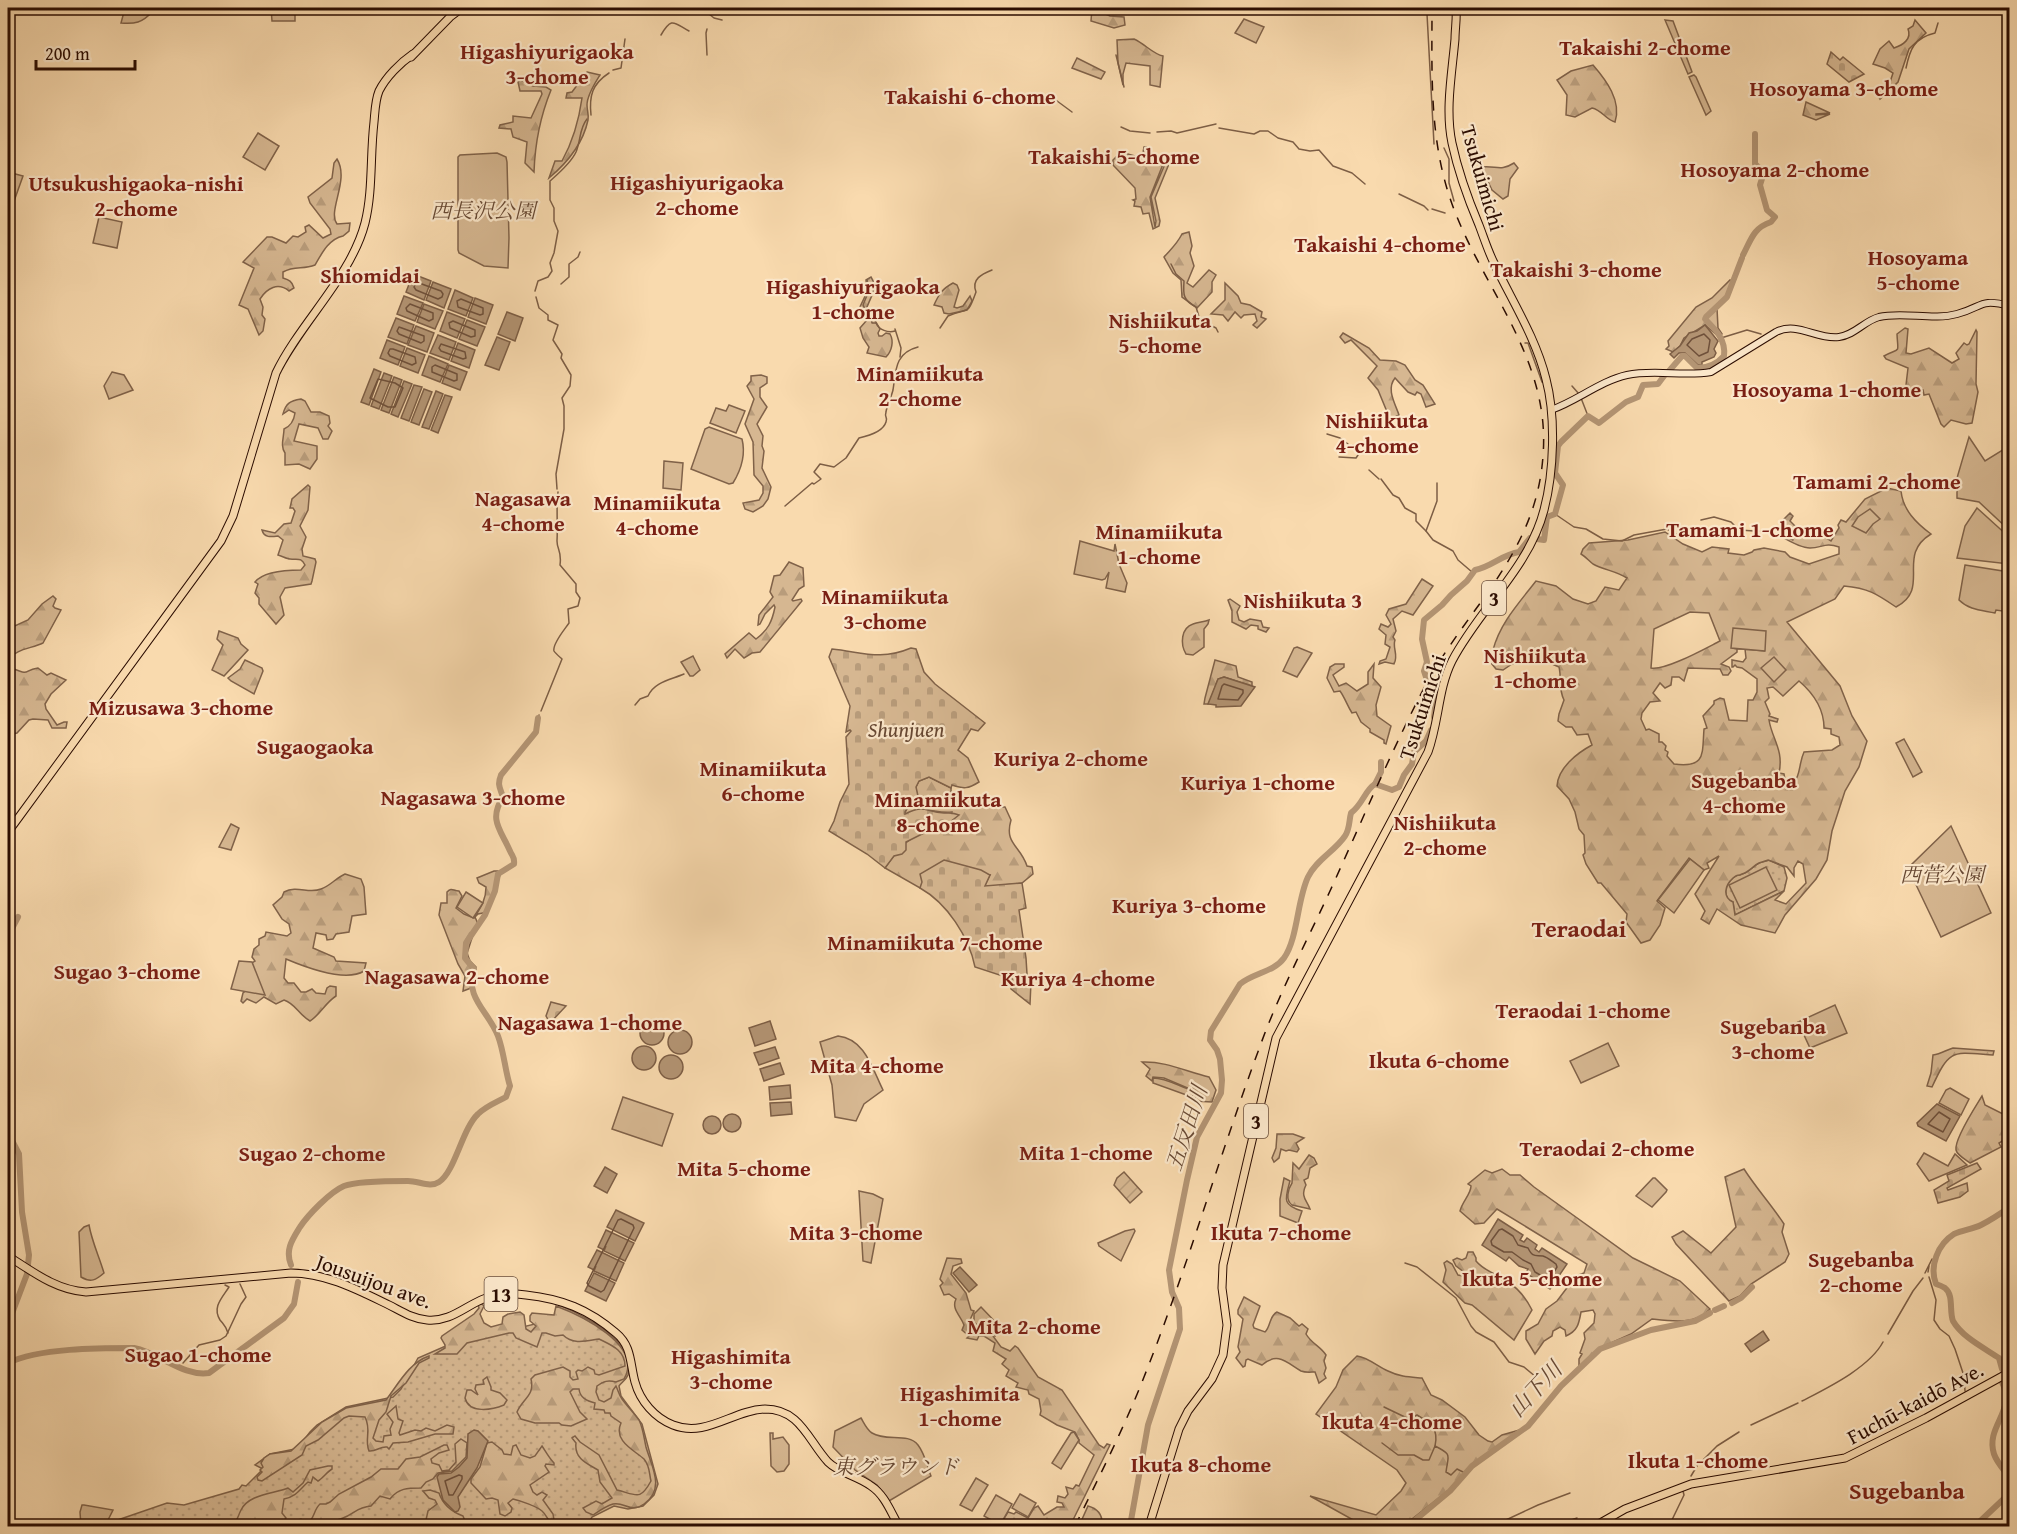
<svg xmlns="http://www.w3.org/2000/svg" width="2017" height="1534" font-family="'Gentium Book Plus','Noto Serif JP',serif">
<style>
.grass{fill:url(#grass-dots);stroke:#806249;stroke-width:1.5}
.forest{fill:url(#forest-firs);stroke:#806249;stroke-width:1.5;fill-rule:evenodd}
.cemetery{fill:url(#cemetery-stones);stroke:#806249;stroke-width:1.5}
.park{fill:#d6b791;stroke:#806249;stroke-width:1.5}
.garden{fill:url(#garden-furrows);stroke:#806249;stroke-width:1.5}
.water{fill:#b39473;stroke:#7d5e45;stroke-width:1.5}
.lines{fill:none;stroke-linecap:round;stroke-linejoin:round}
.shore{stroke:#6f503a;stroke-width:1.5}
.stream{stroke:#7d5e45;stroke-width:1.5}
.river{stroke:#b39473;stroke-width:6}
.secondary-casing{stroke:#2b0c01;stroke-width:8}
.primary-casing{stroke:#2b0c01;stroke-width:9}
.secondary{stroke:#fbe7ca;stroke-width:6}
.primary{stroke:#f9daae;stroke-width:7}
.rail{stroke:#2b0c01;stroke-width:1.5;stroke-dasharray:10 10;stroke-linecap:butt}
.labels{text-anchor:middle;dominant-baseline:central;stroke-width:4.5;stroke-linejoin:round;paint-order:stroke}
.shield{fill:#fbe7ca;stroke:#694e3d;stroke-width:1.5}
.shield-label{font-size:20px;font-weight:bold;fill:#2b0c01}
.street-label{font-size:21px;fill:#2b0c01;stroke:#fbe7ca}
.park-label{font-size:21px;font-style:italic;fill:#674833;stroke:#fbe7ca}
.neighbourhood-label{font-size:22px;font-weight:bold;fill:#7a1f14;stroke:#fbe7ca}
.water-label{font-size:22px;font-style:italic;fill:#684934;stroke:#fbe7ca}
.quarter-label{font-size:24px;font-weight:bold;fill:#7a1f14;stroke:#fbe7ca}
</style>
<defs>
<pattern id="grass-dots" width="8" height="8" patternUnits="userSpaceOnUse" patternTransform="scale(1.5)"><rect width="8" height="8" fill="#d6b791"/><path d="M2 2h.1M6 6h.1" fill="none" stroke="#b89c7b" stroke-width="1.8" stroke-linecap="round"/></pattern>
<pattern id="forest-firs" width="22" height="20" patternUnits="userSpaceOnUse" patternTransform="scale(1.5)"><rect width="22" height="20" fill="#d6b791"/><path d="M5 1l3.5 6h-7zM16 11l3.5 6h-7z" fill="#b89c7b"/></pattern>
<pattern id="cemetery-stones" width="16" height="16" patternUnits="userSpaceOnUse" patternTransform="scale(1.5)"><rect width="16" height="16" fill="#d6b791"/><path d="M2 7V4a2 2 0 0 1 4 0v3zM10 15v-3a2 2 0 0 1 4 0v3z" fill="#b89c7b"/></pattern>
<pattern id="garden-furrows" width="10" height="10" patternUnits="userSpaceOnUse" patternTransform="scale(1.5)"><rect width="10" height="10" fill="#d6b791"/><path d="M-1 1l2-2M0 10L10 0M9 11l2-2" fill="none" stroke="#b89c7b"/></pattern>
</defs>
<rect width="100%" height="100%" fill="#f9daae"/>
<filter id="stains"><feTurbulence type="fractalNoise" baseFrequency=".00333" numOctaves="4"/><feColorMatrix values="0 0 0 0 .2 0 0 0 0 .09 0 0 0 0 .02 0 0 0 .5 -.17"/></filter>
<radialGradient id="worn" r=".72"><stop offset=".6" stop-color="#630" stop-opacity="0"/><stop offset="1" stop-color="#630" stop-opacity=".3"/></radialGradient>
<!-- grass -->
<g class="grass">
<path d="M1769,860L1784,867L1787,878L1784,891L1735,915L1733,902C1722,897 1725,885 1733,878C1739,873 1736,877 1742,874C1749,872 1753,866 1759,863C1762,862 1766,861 1769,860Z"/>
<path d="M559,1305C583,1315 638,1342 628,1375C626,1380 622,1382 619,1386L621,1396L642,1424L658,1484L654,1495L643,1506L628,1509L614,1506L592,1517L587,1526H106L109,1523L167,1503L184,1505L239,1489L242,1485L246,1486L263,1469L255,1465L270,1454L295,1449L301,1444L310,1432L317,1425L346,1407L393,1397L401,1389L418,1358L448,1345L556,1319Z"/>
</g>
<!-- forest -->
<g class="forest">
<path d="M1092,8L1110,16L1124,17L1125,25L1114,28L1091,21Z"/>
<path d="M1915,20L1926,33L1909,49L1898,82L1880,99L1875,90L1879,88L1884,89L1890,82L1893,73L1885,68L1873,64L1880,49L1889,41L1894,48C1903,45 1912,39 1908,29L1913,26Z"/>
<path d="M1134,39C1145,44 1153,54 1163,56L1160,87L1150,85V66L1126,63L1123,74V85L1118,63L1117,40Z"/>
<path d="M1077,58L1105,72L1101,79L1072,68Z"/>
<path d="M1593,65C1606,80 1622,101 1615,122C1606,120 1602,110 1592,108L1575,117L1566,115L1567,95L1557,80L1571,71Z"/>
<path d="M587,72L600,75C595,83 587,95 587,105C587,111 589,114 588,120C583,144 567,163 549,178L555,161H562C573,141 579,120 582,98H566L567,93L572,92Z"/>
<path d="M520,80L533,86L546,87L551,90C540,117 535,143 534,172L525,163L527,142L513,137L511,129L499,128L500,125L513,122V116L531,118L542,94L541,91H520L518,82Z"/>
<path d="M1806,102L1830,113L1816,114V115L1830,114L1816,120L1803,115Z"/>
<path d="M1144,147H1146V150L1149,151L1148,158L1155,163L1161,158L1165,159L1150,197L1155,227L1156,221L1151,197L1168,157L1170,156L1171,159L1155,198L1160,221L1159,226L1153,229L1149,213L1143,214L1141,207L1134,206L1135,201L1133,200L1136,199L1135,188L1113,165V160L1121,152L1142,158Z"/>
<path d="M337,159C350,180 327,211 337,224L350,223L349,231L343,236C329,239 322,253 315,265C303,270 295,265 283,272V278C289,280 292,281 294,288L289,291C278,282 267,288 260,299L263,307L262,315L265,319L263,331L259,335L248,309L239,305L254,268L243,262L267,237H272L286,243L293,236L298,237L306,232L305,227L309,225L323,238L331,234L330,229L310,203L308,197L332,178L334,163Z"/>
<path d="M1189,232L1192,246L1190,253L1194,266L1187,283L1193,287L1209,270L1216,275L1212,282V292L1197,308L1182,297L1181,280L1173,273L1164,257C1171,249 1177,244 1182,234Z"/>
<path d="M871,277C878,288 871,296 867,307L880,329L878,333L879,336H882L886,333L890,334C894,341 892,351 886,357L867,353L869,347L863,338L860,328L867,320L859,309L867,292L866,280Z"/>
<path d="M1730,280L1734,282L1729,295L1717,308L1718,328L1722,334L1719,337L1705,325L1684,338L1680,346L1673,352L1666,349L1669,346L1668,341L1696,307L1712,298Z"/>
<path d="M953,283L957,285L959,290L954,307L957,308L963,306L970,296L972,301L967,310L949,314L944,313L942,307L934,305C939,294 942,289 953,283Z"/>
<path d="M1225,283L1238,296L1241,303L1250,305L1262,312L1261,317L1266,319L1257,328L1253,325L1257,321L1255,314L1244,315L1241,318L1235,312L1228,321L1223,315L1211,314L1225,300Z"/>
<path d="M1905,328L1908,329L1906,353L1911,354L1929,348L1952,363L1959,359L1956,353L1964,343L1967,345L1969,344L1976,330L1977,332L1976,384L1978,392L1972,423L1966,424L1951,420L1944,427L1941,424L1929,394L1924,395L1923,390L1909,388L1906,385L1908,368L1886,359L1884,356C1901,347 1898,355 1897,334Z"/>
<path d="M1343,333L1369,348L1380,360L1396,361L1405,365L1415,380L1423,385L1435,404L1426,407L1421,394L1417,392L1415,395L1408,392L1395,378C1386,389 1395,403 1399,415L1390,419L1378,390L1368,378L1377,366L1351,340L1345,343L1340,337Z"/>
<path d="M761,375L767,377V383L760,388V397L767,407L757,424L763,436L762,446L764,451L762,468L771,487L768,499L763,506L753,512L745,509L743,503L759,500L763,493V486L754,475L753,442L745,424L754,399L747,386L751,381V376Z"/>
<path d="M301,399L305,401L311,412H320L329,416L330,423L328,426L332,431L328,439H323L318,428L299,424L294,441L317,446V459L310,469L299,464L285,465V453C280,446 284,437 284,429C291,426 294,420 295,413L289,410L283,414C286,403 290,401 301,399Z"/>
<path d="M308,485L310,487L308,510L300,526L306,537L302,549L303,556L315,559L316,562L312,581L311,584L285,588L280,597L284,615L276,624L259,604V598L255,593L258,584L255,582C264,571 288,570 301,570L305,565C301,557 298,560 290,559C287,559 282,556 278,555L283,540L278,536C271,537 264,538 262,530L275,533L284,524L291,523L295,511L293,508H290L292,499Z"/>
<path d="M1887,488L1901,491C1903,510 1916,523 1931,534C1895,556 1932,588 1896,607C1877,594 1868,588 1844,586L1835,599L1787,622L1840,686L1852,716L1867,741L1859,767L1845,791L1832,831L1827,860L1816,879L1785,915L1775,933L1741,925L1717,909L1709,924L1701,919L1705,911L1695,894L1719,856L1707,863L1709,868L1704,870L1689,858L1657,901L1665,908L1660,925L1650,940L1641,943L1626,922L1627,914L1601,883H1598L1586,864L1583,855L1585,853L1584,835L1579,829L1575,812L1569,799L1557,786C1558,768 1577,753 1592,745L1588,734L1577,735L1572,727H1566L1558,721L1559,714L1564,700C1558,688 1562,680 1559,667L1545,661L1533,664H1512L1503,670L1496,669L1491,663L1495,654L1493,650C1500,623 1519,603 1536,581L1556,586L1573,599L1588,604L1596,601L1605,587L1619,590L1627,578C1616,571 1604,570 1593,564C1589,561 1586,557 1581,554L1583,549L1589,543L1628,540L1665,532L1683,544L1702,552L1712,547L1729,549L1728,553L1744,555L1752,552L1754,550L1764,548L1785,552L1790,557L1809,564L1839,554V547C1825,542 1822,548 1810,548C1799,548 1786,539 1777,534L1783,526L1780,523L1790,513L1793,516L1790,521L1796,527V529L1807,536L1810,532L1816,536L1820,534L1831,541L1839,528L1838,525L1841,520L1846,522L1865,499ZM1690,612L1709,613L1720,641C1706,648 1665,671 1651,668L1654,629ZM1732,648L1765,651L1745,649L1746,658L1743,662L1732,660V667H1733L1735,665L1737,667L1742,668L1757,679V692L1753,700H1748L1747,721L1729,720L1724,699L1720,698L1714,701V704L1703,716L1707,728L1704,729C1702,755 1706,768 1674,764L1667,756L1668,752L1665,750L1666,746L1662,742H1659V734L1649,729L1646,730L1641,719L1642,713L1650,702L1660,701L1653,693L1660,683L1665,688L1671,685L1672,677H1679L1684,681L1688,668L1720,669L1723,675H1728L1731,671L1729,667L1721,664L1737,652V649ZM1799,681C1813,693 1824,709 1824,728L1831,729V734L1839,737L1840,745L1832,750L1804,752C1798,765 1802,775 1790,788L1786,785L1784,774L1779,773C1784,750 1772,739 1769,720L1777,722L1778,719L1769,716L1770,714L1765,702L1769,698L1767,688L1773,687L1783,696ZM1768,860L1787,867L1794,876V868L1798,861L1803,864L1806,883L1786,904L1775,900L1784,891L1735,915L1733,902C1722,897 1725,885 1733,878C1739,873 1736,877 1742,874C1749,872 1753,866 1759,863C1762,862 1765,861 1768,860Z"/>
<path d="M789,562L803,568L804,586L799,589L792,600L793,601L801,599L802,601L760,652L752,653L744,658L735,649L727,658L725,654L749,633L756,639C768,630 772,622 775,607L774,605L765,614L760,624L758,625L759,615L773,597L770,592L774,576L780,575Z"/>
<path d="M1422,579L1433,586L1413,615L1402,611L1393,619L1396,631L1393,637L1395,640C1392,648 1399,655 1394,664L1385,662L1379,664L1380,661L1386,659L1390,647L1385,644L1386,635L1379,629L1381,624L1388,627L1391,624L1386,615L1389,609L1406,604Z"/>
<path d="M53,596L56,599L53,606L55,608L61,610L43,643C31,649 16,648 8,661V629L28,620L42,604Z"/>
<path d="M1230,599L1240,606L1237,612L1239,620L1244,622L1250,619L1261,621L1263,627L1269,628L1266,632L1258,629V626L1251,625L1246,629L1232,622V611L1228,600Z"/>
<path d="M1209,620L1208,624L1204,629V647L1193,655L1186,654C1180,644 1181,628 1193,624C1198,622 1204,622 1209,620Z"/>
<path d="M219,631L238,638L241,644L248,650L224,676L212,670L223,645L217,639Z"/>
<path d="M245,660L262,668L263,671L254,694L231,681L228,678L240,669Z"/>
<path d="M1215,660L1236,666L1238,677L1252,682V686L1224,677L1218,679L1209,704H1204L1205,698Z"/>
<path d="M1335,664H1344V667L1333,675L1339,686L1346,683L1357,691L1368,684V672L1374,664L1373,678L1381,687L1376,705L1377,716L1391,726L1386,744L1384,743V740L1370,732V729L1361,722L1356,712L1352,713C1347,705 1345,698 1340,691L1334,692L1327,678L1330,667Z"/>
<path d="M38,668L47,675L51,673L66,680L51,694L45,704L46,709L57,725L64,722H67L66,728H52L48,720L33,719L29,720L17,733L8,735V671L9,672L14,669C31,676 23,670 38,668Z"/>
<path d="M929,777L951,788V801L959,800L977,807H1005L1011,820C1004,844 1020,845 1027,866L1032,867L1033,874L1022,883L984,887L990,875L923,882L920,888L885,868C895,853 905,839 923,833C933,830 941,830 950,824L952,812C933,814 925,804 905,815V812L912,800L917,798L916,787L919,781Z"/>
<path d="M494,871H498L500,875L488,912L478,914L475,917L478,924C472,934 471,943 467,953L470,961L476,967L474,987L463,991L465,976L458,964L439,915L441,903H447V892C452,887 453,891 459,891L462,896L456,908L464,914L474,918C481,907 486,900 486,887L479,883L477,878Z"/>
<path d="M345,874L361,879L364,887L366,914L352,916L349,932L336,934L333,939L327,940L326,935L316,933L313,948L334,957L336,961L366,963L364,971C345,983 305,967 286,959L284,978L288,983H294L301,992H306L312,989L316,993L325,994L327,988L330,986L336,987V996C325,1003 320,1015 310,1021C298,1014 296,1004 284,1000L276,1004L264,997L256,1003L247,999L243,1003L241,1001L243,993L249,988L252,963L255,961L252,957L254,949L259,945V939L265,936L266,932L287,936L291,933L289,924L282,919L273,905L282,897L284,892C297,885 309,894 321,889C330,886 336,878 345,874Z"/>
<path d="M1953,1048L1994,1051L1993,1055C1952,1052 1950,1048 1932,1087L1927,1086L1931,1073L1933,1055C1941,1054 1946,1050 1953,1048Z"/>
<path d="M1142,1062C1166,1061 1187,1072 1209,1077L1216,1090L1212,1102L1194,1101L1197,1092L1164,1078L1153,1077L1152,1081L1146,1076L1150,1069Z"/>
<path d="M1982,1096L1985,1105L2009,1117V1137L1999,1143L2001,1147L1970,1163C1966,1160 1957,1155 1956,1150C1954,1139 1976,1106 1982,1096Z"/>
<path d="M1277,1134H1293L1304,1138L1296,1143L1299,1149L1297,1152L1289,1150L1286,1151L1281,1149L1279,1158L1274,1162L1272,1158L1276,1148Z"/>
<path d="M1309,1155L1314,1158L1317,1164L1310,1168L1308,1178L1304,1180L1306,1185C1300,1197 1307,1200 1310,1209L1292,1205C1285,1200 1288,1189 1292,1183L1293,1163L1299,1169Z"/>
<path d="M1502,1169L1510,1175H1520L1534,1187L1633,1258L1680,1281L1710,1309C1698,1325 1670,1321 1652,1319L1631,1334L1600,1348L1579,1367V1359L1582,1354L1580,1353L1585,1339L1584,1333L1594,1323L1595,1314L1593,1310L1581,1312C1579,1323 1578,1331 1566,1336L1565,1330L1560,1327L1553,1331L1552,1336L1544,1341L1535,1354L1526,1339V1331L1538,1324L1546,1309L1557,1301L1576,1276L1584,1273L1587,1264L1497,1209L1484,1223L1475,1224L1460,1211C1462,1202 1471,1194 1471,1186L1468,1184L1485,1170L1492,1173Z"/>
<path d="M1744,1169C1756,1188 1771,1204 1784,1224L1782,1232L1789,1254L1785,1262L1751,1284L1740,1296L1729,1301L1676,1244L1672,1237L1683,1231L1711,1253L1736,1227L1725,1177Z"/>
<path d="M1468,1252H1473L1476,1258V1261C1484,1271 1495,1273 1505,1280C1517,1287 1526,1298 1532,1310L1514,1340L1472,1305L1465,1303L1443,1282L1446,1270L1444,1263L1447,1261L1452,1264L1458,1275L1464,1276V1272L1456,1266L1453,1260L1457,1258L1462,1260L1466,1258Z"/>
<path d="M947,1258L961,1259L962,1263L953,1266L951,1274L966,1293L971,1310L974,1311L970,1320L993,1336L1001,1347L1010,1351L1015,1346L1018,1348L1038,1377L1062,1390L1099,1445L1104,1448L1107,1444L1110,1445L1070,1526H1052L1044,1522L1039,1523L1036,1526H1026L1024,1522C1013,1520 1001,1527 989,1526L988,1519L1000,1525L1008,1512L1014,1514L1016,1512L1028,1518L1034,1508L1038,1506L1044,1515L1057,1507H1064L1062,1503L1057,1502L1058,1496L1065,1498L1068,1494L1066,1487L1073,1489L1076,1485L1079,1486L1094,1455L1079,1443V1440L1075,1432L1057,1425L1040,1415L1041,1411L1039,1399L1029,1394L1028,1390L1016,1387L1018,1383L1006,1376L1009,1370L1002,1364L1006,1359L993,1351L995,1343L984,1336H979L977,1340L967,1338L969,1336L962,1330L964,1325C961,1316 951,1309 956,1299L949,1294L944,1295L940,1286L943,1283L940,1279Z"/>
<path d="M1244,1297L1260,1306L1253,1325L1254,1328L1265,1332C1271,1326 1269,1316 1277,1312L1290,1318L1299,1326L1302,1324L1308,1329L1306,1334C1311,1343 1321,1347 1326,1355L1324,1361L1326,1368L1324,1374L1326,1378L1319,1383L1315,1372C1311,1372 1306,1373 1301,1371C1287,1363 1278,1351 1262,1365L1248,1359L1246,1360L1245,1366L1243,1367L1236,1358L1240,1352L1238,1347L1243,1319L1238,1314V1310Z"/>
<path d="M482,1304L484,1306L480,1314L484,1323L491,1327L502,1324L503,1317L508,1314L520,1312L524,1315L526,1329L531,1332L536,1326L530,1321V1316L532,1313L554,1315L556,1306C580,1315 644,1345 624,1379L616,1382C608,1380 604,1381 597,1386L596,1392L599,1400L604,1402L611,1398L613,1390L616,1386C618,1390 619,1395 622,1399C627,1406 634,1413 639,1420C643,1428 644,1438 646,1447C651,1465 666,1489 644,1504C631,1514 624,1501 613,1504C606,1506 599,1511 593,1515L586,1512L583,1508L596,1501L602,1504L612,1498L600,1482L598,1470C588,1464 574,1459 576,1443L572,1438L575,1436L580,1442L599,1455L617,1490C637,1495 640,1501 651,1481C649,1473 650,1466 644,1459C634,1450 613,1441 621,1423L611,1416L610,1413H605L604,1410L594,1409L595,1403C587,1401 580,1398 579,1389H573L570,1392L580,1412L587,1419L571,1426L562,1425L559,1423H535L521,1419L517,1412C523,1398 535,1396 531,1379L535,1375L563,1367L570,1371V1377L573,1380L578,1379L576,1372L578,1370L582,1371L588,1367L594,1370L595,1374L599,1375L625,1366C625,1350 611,1345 599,1339C586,1341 573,1345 563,1335L555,1336L546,1333H542L537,1347L516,1338L513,1333H509L467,1343L457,1354H435L445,1348V1345L441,1338L442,1336L474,1314L479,1308L478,1305Z"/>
<path d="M429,1356V1358L419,1363L406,1383L391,1396L386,1412L379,1420L373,1438L376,1441L383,1442L384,1436L391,1435L390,1429L393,1422L387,1414L396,1406L398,1419L403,1421L399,1433L400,1435L415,1430L421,1431L426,1428L435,1431L447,1425L454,1427L453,1434H435L408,1442L393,1443L389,1449L387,1447C380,1446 376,1452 369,1451C364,1439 372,1431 365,1417L349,1416L344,1418L318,1440L306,1446L302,1455L262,1481L258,1480L257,1477L262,1472L260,1470L263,1467L261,1463L264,1458L270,1454L291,1451L322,1422L346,1408L386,1400C399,1383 409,1363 429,1356Z"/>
<path d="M1357,1356C1369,1358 1377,1366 1388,1371C1400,1377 1410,1377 1422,1378L1431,1395L1442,1400L1465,1417L1479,1435L1488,1441L1492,1442L1502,1435L1523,1429L1472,1465L1449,1490L1403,1526H1364L1310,1496L1376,1515L1401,1491L1406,1483L1397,1470L1316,1414L1336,1387L1343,1370Z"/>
<path d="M487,1377L491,1387V1390L500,1393L507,1400L504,1405C492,1410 469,1414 465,1398L467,1390H471L478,1395L475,1389L476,1385L484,1384L483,1380Z"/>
<path d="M461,1439L467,1443L466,1457L452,1471L438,1473L433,1479L426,1482L421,1488C408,1488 398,1488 390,1499L380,1496L371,1506C357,1507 354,1514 343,1518C335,1521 331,1521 325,1526H291L295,1521L301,1519L306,1524C315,1520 313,1510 320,1504H326L330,1502L339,1494L371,1477L381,1469H398L406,1459L420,1457L444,1445H447L449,1450L439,1453L431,1459L432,1463L439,1465L442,1471L449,1470L456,1462L455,1444Z"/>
<path d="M492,1442L502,1450L504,1454L511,1455L513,1446L516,1445L521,1455L530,1458L535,1456L542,1446C546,1452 549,1458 554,1463V1465L546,1464L545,1466L549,1472L530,1485L533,1492L537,1495L542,1492L547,1495L543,1500L553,1514L555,1526C547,1522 548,1516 542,1511C536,1506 521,1501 513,1499L508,1503L512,1508L511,1512L505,1516L500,1514L498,1500L492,1498L486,1499L471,1483V1479L480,1467L487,1443Z"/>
<path d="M328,1466H332V1469C327,1472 323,1478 318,1481L313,1477L311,1483L308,1482C299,1490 297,1496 284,1499L282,1513L286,1518L283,1522L277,1521L262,1526H233C237,1521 238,1516 241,1510C249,1494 273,1494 288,1488L293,1492L303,1483L310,1470Z"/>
<path d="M430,1490L439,1493C443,1505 452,1512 463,1516L467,1526H420L422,1522L426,1520L428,1511L437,1504L435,1500L429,1498L423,1491Z"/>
<path d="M1088,1506C1099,1509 1103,1516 1102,1526H1079Z"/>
</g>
<!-- cemetery -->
<g class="cemetery">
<path d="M1831,52L1840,60L1843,57L1864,74L1849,82L1827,64Z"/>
<path d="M911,648L916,649L924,672L935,684L985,723L978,731L971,729L958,750L968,758L979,782C968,789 964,789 952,785L951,788L929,777L919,781L916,787L918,796L912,800L905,812V814C925,804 925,812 944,813C951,813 952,812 959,815L941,829L924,833L906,842V850L902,854L894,856L885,868L867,854L829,831L834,821L840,802L849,784L846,737L851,731L850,730L846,732L850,706L829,657L832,649C862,652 880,661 911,648Z"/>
<path d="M944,860L981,870L990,875L985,886L1022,883L1026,908L1019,910L1026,958L1027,974L1031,982L1030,1004L1011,989L1012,979L975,967C969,937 947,903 920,888L922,882L920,874Z"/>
<path d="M551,1002L566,1006L550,1023L546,1016Z"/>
<path d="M1977,1163L1981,1169L1947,1188L1948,1190L1967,1183L1968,1191L1960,1197L1938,1203L1934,1190L1949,1181L1947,1175Z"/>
</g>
<!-- park -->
<g class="park">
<path d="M125,8H147L152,12C142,23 135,24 121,23Z"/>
<path d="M271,8H295V21H272Z"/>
<path d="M1244,19L1264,27L1256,43L1235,33Z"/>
<path d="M1665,20L1673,21L1692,72L1688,74Z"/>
<path d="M1694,75L1696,77L1711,111L1706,115L1689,77Z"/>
<path d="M258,133L279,146L265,170L243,157Z"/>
<path d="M497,153L506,157L507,162L509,238L508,268L484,266L459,253L458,250V157L460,155Z"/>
<path d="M1514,163L1518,168L1510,179L1508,196L1503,199L1492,190L1481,167C1496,165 1500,172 1514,163Z"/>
<path d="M8,172L23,176L8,218Z"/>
<path d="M99,217L122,222L117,248L93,243Z"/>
<path d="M112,372L124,375L133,390L109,399L104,386Z"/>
<path d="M729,405L745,411L736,433L710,423L716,408L726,411Z"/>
<path d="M709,427L742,439C746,455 741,470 733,483L729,484L691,469L705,429Z"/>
<path d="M1969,437L1985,461L2009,446V530L1979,502L1957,498V478Z"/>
<path d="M664,461L683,463L681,490L663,488Z"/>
<path d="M1977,508L2009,537V564L1957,558L1965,526Z"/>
<path d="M1870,509L1880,519L1873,524L1866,533L1852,526L1858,517Z"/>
<path d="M1080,541L1114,551L1115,544L1119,564L1127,583L1125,592L1106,588L1109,572L1105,579L1102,580L1074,574Z"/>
<path d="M1965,565L2009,572V612L1996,610L1995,613C1981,610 1969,610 1959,600Z"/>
<path d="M1733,628L1766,631L1765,651L1731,648Z"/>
<path d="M1297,647L1312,653L1297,677L1283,671L1294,648Z"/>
<path d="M693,656L700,670L693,676H690L681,662Z"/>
<path d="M1774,657L1786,670L1774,682L1761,668Z"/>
<path d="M1904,739L1922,772L1913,777L1896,743Z"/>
<path d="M231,824L239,828L231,850L219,847Z"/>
<path d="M1951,826L1991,913L1941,937L1908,868Z"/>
<path d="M1690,859L1704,870L1674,913L1658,900Z"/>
<path d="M1766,867L1777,890L1740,908L1729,885Z"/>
<path d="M466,892L483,903L473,918L457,907Z"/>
<path d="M239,961L252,962L265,995L231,989Z"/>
<path d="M1835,1005L1847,1033L1810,1048L1798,1022Z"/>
<path d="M838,1036C865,1039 872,1068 883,1090L864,1104L856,1121L835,1117L832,1085L820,1042Z"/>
<path d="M1608,1043L1619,1066L1581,1083L1570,1061Z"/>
<path d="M1153,1078C1167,1078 1180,1087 1194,1091L1192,1097L1153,1083Z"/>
<path d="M1950,1088L1969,1099L1961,1115L1939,1103L1946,1090Z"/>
<path d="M623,1097L673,1114L662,1146L612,1129Z"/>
<path d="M1924,1153L1948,1166L1955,1154L1967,1165L1929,1181L1917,1164Z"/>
<path d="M1284,1178L1290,1181C1285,1199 1282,1205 1302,1211L1298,1223L1280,1216V1199Z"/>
<path d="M1653,1178H1655L1667,1190L1666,1192L1652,1207L1636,1196Z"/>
<path d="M859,1191L873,1194L883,1199L871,1263L863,1261Z"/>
<path d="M89,1225C92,1242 99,1256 104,1273C96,1280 91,1283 81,1277L79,1232L84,1227Z"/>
<path d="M1134,1229L1135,1231L1121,1261L1099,1246L1098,1243L1125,1231Z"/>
<path d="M981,1307L1002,1329L995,1336L983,1331L974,1322V1314Z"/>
<path d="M861,1418C864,1423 867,1430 872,1433C886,1442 908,1432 918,1445C925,1454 927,1466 931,1476L889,1501L877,1485L855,1470L833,1447L835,1431Z"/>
<path d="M1074,1432L1079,1440L1061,1469L1052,1463L1071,1433Z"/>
<path d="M770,1433H773V1439L783,1437L789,1445V1464L784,1471L777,1472L771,1466Z"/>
<path d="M976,1478L988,1485L972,1511L960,1505Z"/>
<path d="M1020,1494L1036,1503L1028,1517L1012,1508Z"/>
<path d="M996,1495L1012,1504L1000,1525L984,1516Z"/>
<path d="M82,1505H84L113,1510L105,1526H81L80,1512Z"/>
</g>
<!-- garden -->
<path class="garden" d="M1124,1172L1142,1192L1130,1203L1114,1185L1117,1178Z"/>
<!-- water -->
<g class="water">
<path d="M413,274L431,281L424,300L406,292Z"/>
<path d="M433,282L451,289L444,308L426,300Z"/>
<path d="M455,290L473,298L466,316L448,309Z"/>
<path d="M404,296L423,303L415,321L397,314Z"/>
<path d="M475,298L493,305L486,324L468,317Z"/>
<path d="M424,304L443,311L435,329L417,322Z"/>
<path d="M447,312L465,319L457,338L440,331Z"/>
<path d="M507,312L523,318L515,341L498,334Z"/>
<path d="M396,318L414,325L407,344L388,337Z"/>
<path d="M467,320L485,327L477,346L459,339Z"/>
<path d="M1705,325L1718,341L1714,349L1716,353L1714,357L1702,362V365H1698L1685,353H1679L1674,358L1670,354L1680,346L1689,333L1697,331Z"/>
<path d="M416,326L434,333L427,352L408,345Z"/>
<path d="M438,335L456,342L449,360L430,353Z"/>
<path d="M497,337L510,342L499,370L485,365Z"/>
<path d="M387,340L405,347L398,365L380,358Z"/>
<path d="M458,343L475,350L469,368L451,361Z"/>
<path d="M407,348L425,355L418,373L400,366Z"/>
<path d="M429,356L448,364L440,382L422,375Z"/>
<path d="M449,365L467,372L460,390L442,383Z"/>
<path d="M374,369L381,372L369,405L361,402Z"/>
<path d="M384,373L392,376L379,409L371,406Z"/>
<path d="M394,377L402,380L389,413L381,410Z"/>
<path d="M404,381L412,384L398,417L391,414Z"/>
<path d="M414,385L422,387L409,421L401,418Z"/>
<path d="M424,389L432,392L419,425L411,422Z"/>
<path d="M436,391L443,394L429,429L422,427Z"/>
<path d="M445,395L452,397L438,433L431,430Z"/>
<path d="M1224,677L1255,687L1241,706L1216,707V705L1208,704L1218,679Z"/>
<circle cx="652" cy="1033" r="12"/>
<path d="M770,1021L776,1039L755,1046L749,1028Z"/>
<circle cx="680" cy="1042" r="12"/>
<circle cx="644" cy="1058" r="12"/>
<path d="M775,1047L779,1058L759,1065L754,1053Z"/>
<circle cx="671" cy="1067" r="12"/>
<path d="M780,1063L784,1074L764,1081L760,1069Z"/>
<path d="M790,1085L791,1098L770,1100L769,1087Z"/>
<path d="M791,1102L792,1114L771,1116L770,1103Z"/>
<path d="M1937,1104L1960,1116L1946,1141L1918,1126L1917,1123Z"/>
<circle cx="732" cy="1123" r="9"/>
<circle cx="712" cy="1125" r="9"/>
<path d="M605,1167L617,1174L607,1193L594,1186Z"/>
<path d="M616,1210L644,1223L635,1241L607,1227Z"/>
<path d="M1498,1219L1523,1235L1520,1240L1524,1242L1527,1238L1537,1245L1535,1249L1539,1252L1542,1248L1567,1264L1550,1289L1526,1273L1528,1269L1519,1266L1509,1257L1506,1261L1482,1245Z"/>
<path d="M606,1230L634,1243L625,1261L604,1251L606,1246L604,1250L598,1247Z"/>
<path d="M597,1250L624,1263L616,1281L594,1271L596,1266L594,1270L588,1267Z"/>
<path d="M960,1267L977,1285L969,1292L953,1273Z"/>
<path d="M594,1273L615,1283L606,1301L585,1291Z"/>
<path d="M1763,1331L1769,1340L1751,1352L1745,1344Z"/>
<path d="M474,1430L478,1431L488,1441L477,1468L458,1497L460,1507L458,1511L455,1512L443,1500L437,1477L439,1474L451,1473L459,1467L467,1458L468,1434Z"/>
</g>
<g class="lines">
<!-- shore -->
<g class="shore">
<path d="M416,283H419L441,291L443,294L442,297L438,299L416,290L414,287Z"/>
<path d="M461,299L483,308V314L480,315L458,307L457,301Z"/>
<path d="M410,304L433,313V319L429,321L407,311L406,308Z"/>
<path d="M453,321L475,330V336L471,337L450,328L449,323Z"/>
<path d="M399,327L424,336V341L421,343L399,334L397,331Z"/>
<path d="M1704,334L1710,340L1708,352L1699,356L1687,345L1692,339Z"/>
<path d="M441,344L465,352L466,358L463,359L441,351L439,348Z"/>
<path d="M390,349H393L415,357L416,363L412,365L390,356L388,353Z"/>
<path d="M435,365L457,374V380L454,381L432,372V367Z"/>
<path d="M378,379L395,383L403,388L395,407H388L370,398Z"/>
<path d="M1224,684L1243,690V693L1238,700L1218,699L1222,686Z"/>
<path d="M1939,1112L1950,1119L1943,1132L1928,1124Z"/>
<path d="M621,1219L633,1225L634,1228L604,1290L601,1292L589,1286L587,1283L618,1220Z"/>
<path d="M1502,1229L1513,1236L1518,1245L1528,1248C1533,1258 1535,1255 1543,1256C1547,1257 1553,1262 1556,1264L1557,1267L1550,1279H1547L1535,1272L1531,1264L1523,1260L1512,1252H1504L1492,1245L1491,1241L1499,1230Z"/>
<path d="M459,1475L462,1476V1479L453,1495H449L445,1481Z"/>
</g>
<!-- stream -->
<g class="stream">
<path d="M1466,8V12"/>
<path d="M675,11L686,8"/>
<path d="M709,14L714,18L722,20"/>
<path d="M1427,14L1434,144"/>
<path d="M661,35C672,16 674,23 689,31"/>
<path d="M707,55L706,33L707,29"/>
<path d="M1116,55L1124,87"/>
<path d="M1906,68C1910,49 1914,38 1935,33L1938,23"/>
<path d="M613,70L621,68L625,39"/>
<path d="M1053,98L1072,112"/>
<path d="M591,115C589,96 592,84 609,73"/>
<path d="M1121,127L1130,131L1150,133"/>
<path d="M1219,128L1254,134L1260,131H1268L1278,138L1293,142L1299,149L1310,151L1319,150L1333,166L1352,173L1365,184"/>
<path d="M1157,132L1171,131L1177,133L1216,124"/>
<path d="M1444,148L1449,159V183L1454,201"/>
<path d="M1399,194L1424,206L1428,210"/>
<path d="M1432,209L1445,213"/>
<path d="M1171,264L1176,274L1184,281C1183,295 1183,300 1196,307L1200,320L1216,328L1218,332"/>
<path d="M867,280L870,288L863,305C865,310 872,318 872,323H876C879,330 888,333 895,331"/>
<path d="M561,284L569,277V264L578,257L580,252"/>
<path d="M535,291L538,281L548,277L552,271L550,263L554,253L558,231L554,221V208L550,200V181C559,173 571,163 576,152C581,140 579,129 587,119"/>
<path d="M536,297L539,308L548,315V320L558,325L553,340L562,354L561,358L571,375L570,386L562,398L564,406V429L556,474L557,489"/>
<path d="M940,328L948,316C969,307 967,317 976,292C971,279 982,274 992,270"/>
<path d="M895,329L901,348L900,357"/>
<path d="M1721,338L1747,330L1761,334"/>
<path d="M1525,343H1528L1542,382H1543"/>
<path d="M1572,386L1579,394"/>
<path d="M1581,398L1588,416"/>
<path d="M1327,434L1340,438L1348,444"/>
<path d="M1339,457L1356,458L1360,452L1353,445"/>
<path d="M1369,470L1379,479"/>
<path d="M1381,479L1393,495L1399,498L1405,508L1416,514V521L1426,531"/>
<path d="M1437,483V501L1426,531L1433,540L1453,551L1458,560L1472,572"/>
<path d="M785,506L812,483L814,484L821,479L814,472L820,464L834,467L846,458L859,438C868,436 883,432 886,422C888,415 884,419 886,412C887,405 891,398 893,390C896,372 894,353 918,347"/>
<path d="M1555,514L1574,527L1586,529L1603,539L1622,541L1634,535L1667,529L1676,534"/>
<path d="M1701,520L1714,517L1731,522L1739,530L1770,532"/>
<path d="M1778,533L1793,540"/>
<path d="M635,705L640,699L648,696C654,682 670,680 684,674"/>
<path d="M541,711L562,659C561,658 555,653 554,651C552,644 565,629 569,623L568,609L578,606L580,598L576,592V584L560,565C562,551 557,550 557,541C558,525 556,508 558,492"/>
<path d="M538,718L539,715"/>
<path d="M1405,1263L1417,1267L1456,1298L1471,1326L1476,1332L1494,1342L1509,1362L1524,1367L1536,1377"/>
<path d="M1928,1272L1929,1266"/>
<path d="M1925,1273L1932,1259"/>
<path d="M1929,1277L1936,1300L1934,1320L1940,1329L1949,1336L1955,1349L1964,1376L1965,1391"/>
<path d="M225,1285L229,1287C222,1298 212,1307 220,1320C224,1325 226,1326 228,1333"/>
<path d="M1888,1334L1913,1291L1923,1278"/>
<path d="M183,1363L199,1345L220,1340L226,1336L241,1304L246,1297L240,1284"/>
<path d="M1802,1401C1827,1388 1869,1368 1883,1342"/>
<path d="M1384,1407L1409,1419L1417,1415C1431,1423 1439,1429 1435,1446"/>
<path d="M1751,1425L1798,1403"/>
<path d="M1382,1443L1398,1455H1414L1423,1460H1429L1435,1446C1453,1455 1448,1455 1446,1472L1451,1475L1457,1469L1465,1473"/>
<path d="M1699,1464L1717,1446L1739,1432"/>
<path d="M1691,1476L1697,1466"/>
<path d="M1493,1526L1538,1505L1570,1493"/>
<path d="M1555,1526L1577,1518"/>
<path d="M1669,1526L1684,1495L1683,1491"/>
</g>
<!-- river -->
<g class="river">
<path d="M1743,255C1751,240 1753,228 1771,222L1775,217L1767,210L1760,185L1764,172L1755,164V134"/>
<path d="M1669,371L1682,356H1685L1697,368C1707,368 1717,364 1724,356C1726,340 1716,330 1705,319L1706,317L1727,297L1742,258"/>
<path d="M1434,717L1437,691L1427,680L1424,671L1427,662L1422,639L1424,620L1442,605L1451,595L1467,581L1475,570C1491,567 1503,554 1519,552L1530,538L1544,540L1547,517L1555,514L1563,485L1555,473L1558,446L1561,442L1588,416L1599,423L1626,402L1638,397L1643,385L1658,384L1664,376"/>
<path d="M1375,784L1381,772V762"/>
<path d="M8,936L18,917"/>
<path d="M8,1133L19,1154L22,1212L29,1255L27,1274L8,1324"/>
<path d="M291,1265C285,1250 292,1240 300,1227C308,1215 330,1192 344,1186C357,1181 393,1181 408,1181C419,1181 430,1188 439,1182C455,1172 462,1129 478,1114C486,1106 497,1102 506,1097L510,1086C505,1070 504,1052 498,1036C489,1012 464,997 474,969L465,958L466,943L485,915L495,891L498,874L514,864C515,857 512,856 510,851C501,830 488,820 503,797C500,788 497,785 501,775L536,732L538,718"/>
<path d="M1732,1303L1741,1298L1752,1287"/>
<path d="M1715,1310L1724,1306"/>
<path d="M8,1363C39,1348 99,1348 134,1348C160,1353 183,1377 209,1373L284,1318L294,1304L298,1282"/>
<path d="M2002,1369L1999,1358C1984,1348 1962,1337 1953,1321C1949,1311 1954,1295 1945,1288C1942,1286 1939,1285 1936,1284C1929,1266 1938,1244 1954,1234C1963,1230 1973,1229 1981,1225C1991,1220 2000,1214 2010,1207"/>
<path d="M2002,1382C2017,1411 1985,1426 1994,1454C1997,1463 2005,1471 2010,1478"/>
<path d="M1130,1526L1148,1425L1180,1329L1179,1308L1172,1292L1169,1270L1187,1180L1197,1137L1221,1093L1222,1080L1220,1059L1217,1050L1210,1040L1211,1031L1240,984C1253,973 1274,972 1284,958C1298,938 1297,900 1308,877C1316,860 1335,851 1345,836C1350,829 1349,820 1351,813C1363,804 1365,790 1375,784L1392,790L1399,787L1404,775L1412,764L1414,752L1426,741L1431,730"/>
<path d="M1408,1526L1450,1491L1472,1466L1528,1426L1561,1386L1600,1349L1651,1330L1695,1321L1710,1313"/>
<path d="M1975,1526L2010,1493"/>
</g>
<!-- secondary casing -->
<g class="secondary-casing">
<path id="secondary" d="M1551,410C1577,401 1600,381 1627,375C1655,369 1684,377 1711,372L1776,332C1797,321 1817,340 1839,337C1855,335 1864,321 1879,317C1904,311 1932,321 1957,314C1984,307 1978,298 2010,306"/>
</g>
<!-- primary casing -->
<g class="primary-casing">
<g id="primary">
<path d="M411,57L450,17L462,8"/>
<path d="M8,832L221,541L233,516L276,373C300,323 351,277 365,223C373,191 370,156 374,122C375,112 375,101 379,91C386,77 400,63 413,54"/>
<path d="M8,1256C33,1272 56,1290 86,1292L291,1273C326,1273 358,1290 389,1305C401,1311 413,1319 427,1320C449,1322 463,1308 481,1300C496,1293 509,1293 526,1295C562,1299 588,1309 616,1333C632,1346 630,1364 635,1382C640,1401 655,1418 673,1425C706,1438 733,1410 765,1409C800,1409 808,1440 828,1462C839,1473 858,1476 871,1486C885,1495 891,1513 899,1526"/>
<path d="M1149,1526L1179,1429L1188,1411L1212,1379L1223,1355L1227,1325L1222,1288L1223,1265L1276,1038L1428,752C1439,722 1438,689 1452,661C1479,609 1529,568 1544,510C1554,472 1556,417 1546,379C1536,338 1512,301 1494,263C1488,251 1484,238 1479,225C1468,199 1458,171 1452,143C1445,110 1452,73 1455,39C1455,29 1457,18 1456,8"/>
<path d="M1595,1526L1625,1509L1691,1484L1845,1458L1926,1418L2010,1372"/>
</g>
</g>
<!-- secondary -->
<use href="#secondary" class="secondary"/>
<!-- primary -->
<use href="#primary" class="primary"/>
<!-- rail -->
<path class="rail" d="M1075,1526C1099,1477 1124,1428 1144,1377C1187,1269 1219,1157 1259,1049C1278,995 1306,943 1330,891C1361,823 1390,754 1424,688C1467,607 1536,555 1543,456C1551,358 1483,290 1452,204C1429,140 1432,74 1432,8"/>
</g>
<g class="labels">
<!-- shield labels -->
<g class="shield">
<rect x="1482" y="581" width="24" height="34" rx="4.5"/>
<rect x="1244" y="1104" width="24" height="34" rx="4.5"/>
<rect x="484.5" y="1277" width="33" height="34" rx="4.5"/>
</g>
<g class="shield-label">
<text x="1494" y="598">3</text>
<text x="1256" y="1121">3</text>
<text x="501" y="1294">13</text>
</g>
<!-- street labels -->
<g class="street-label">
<text transform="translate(1483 178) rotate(74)">Tsukuimichi</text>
<text transform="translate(1422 707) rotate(-72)">Tsukuimichi</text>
<text transform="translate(374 1281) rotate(20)">Jousuijou ave.</text>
<text transform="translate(1915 1403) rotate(-28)">Fuchū-kaidō Ave.</text>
</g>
<!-- park labels -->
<g class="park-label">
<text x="483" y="210">西長沢公園</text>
<text x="906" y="729">Shunjuen</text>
<text x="1942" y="874">西菅公園</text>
<text x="896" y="1466">東グラウンド</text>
</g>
<!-- neighbourhood labels -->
<g class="neighbourhood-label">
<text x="1645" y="47">Takaishi 2-chome</text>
<text x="547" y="51">Higashiyurigaoka<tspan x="547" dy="25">3-chome</tspan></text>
<text x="1844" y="88">Hosoyama 3-chome</text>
<text x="970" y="96">Takaishi 6-chome</text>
<text x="1114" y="156">Takaishi 5-chome</text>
<text x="1775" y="169">Hosoyama 2-chome</text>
<text x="697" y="182">Higashiyurigaoka<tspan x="697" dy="25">2-chome</tspan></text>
<text x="136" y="183">Utsukushigaoka-nishi<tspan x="136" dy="25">2-chome</tspan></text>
<text x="1380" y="244">Takaishi 4-chome</text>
<text x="1918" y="257">Hosoyama<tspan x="1918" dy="25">5-chome</tspan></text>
<text x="1576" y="269">Takaishi 3-chome</text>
<text x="370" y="275">Shiomidai</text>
<text x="853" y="286">Higashiyurigaoka<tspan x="853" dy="25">1-chome</tspan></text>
<text x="1160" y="320">Nishiikuta<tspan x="1160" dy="25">5-chome</tspan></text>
<text x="920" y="373">Minamiikuta<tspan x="920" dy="25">2-chome</tspan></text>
<text x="1827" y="389">Hosoyama 1-chome</text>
<text x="1377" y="420">Nishiikuta<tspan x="1377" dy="25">4-chome</tspan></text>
<text x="1877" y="481">Tamami 2-chome</text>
<text x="523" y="498">Nagasawa<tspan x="523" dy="25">4-chome</tspan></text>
<text x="657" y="502">Minamiikuta<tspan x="657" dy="25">4-chome</tspan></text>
<text x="1750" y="529">Tamami 1-chome</text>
<text x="1159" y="531">Minamiikuta<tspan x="1159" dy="25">1-chome</tspan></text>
<text x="885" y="596">Minamiikuta<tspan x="885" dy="25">3-chome</tspan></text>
<text x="1303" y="600">Nishiikuta 3</text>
<text x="1535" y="655">Nishiikuta<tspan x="1535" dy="25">1-chome</tspan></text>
<text x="181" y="707">Mizusawa 3-chome</text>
<text x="315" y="746">Sugaogaoka</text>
<text x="1071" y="758">Kuriya 2-chome</text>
<text x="763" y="768">Minamiikuta<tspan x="763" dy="25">6-chome</tspan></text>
<text x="1744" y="780">Sugebanba<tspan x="1744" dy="25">4-chome</tspan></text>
<text x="1258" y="782">Kuriya 1-chome</text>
<text x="473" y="797">Nagasawa 3-chome</text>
<text x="938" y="799">Minamiikuta<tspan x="938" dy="25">8-chome</tspan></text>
<text x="1445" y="822">Nishiikuta<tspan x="1445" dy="25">2-chome</tspan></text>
<text x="1189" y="905">Kuriya 3-chome</text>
<text x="935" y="942">Minamiikuta 7-chome</text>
<text x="127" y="971">Sugao 3-chome</text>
<text x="457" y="976">Nagasawa 2-chome</text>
<text x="1078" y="978">Kuriya 4-chome</text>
<text x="1583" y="1010">Teraodai 1-chome</text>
<text x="590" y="1022">Nagasawa 1-chome</text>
<text x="1773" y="1026">Sugebanba<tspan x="1773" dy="25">3-chome</tspan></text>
<text x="1439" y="1060">Ikuta 6-chome</text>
<text x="877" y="1065">Mita 4-chome</text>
<text x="1607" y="1148">Teraodai 2-chome</text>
<text x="1086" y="1152">Mita 1-chome</text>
<text x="312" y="1153">Sugao 2-chome</text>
<text x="744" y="1168">Mita 5-chome</text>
<text x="856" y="1232">Mita 3-chome</text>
<text x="1281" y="1232">Ikuta 7-chome</text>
<text x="1861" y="1259">Sugebanba<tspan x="1861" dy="25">2-chome</tspan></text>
<text x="1532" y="1278">Ikuta 5-chome</text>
<text x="1034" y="1326">Mita 2-chome</text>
<text x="198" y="1354">Sugao 1-chome</text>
<text x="731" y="1356">Higashimita<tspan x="731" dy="25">3-chome</tspan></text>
<text x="960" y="1393">Higashimita<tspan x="960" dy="25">1-chome</tspan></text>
<text x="1392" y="1421">Ikuta 4-chome</text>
<text x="1698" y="1460">Ikuta 1-chome</text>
<text x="1201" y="1464">Ikuta 8-chome</text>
</g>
<!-- water labels -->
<g class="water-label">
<text transform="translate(1186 1128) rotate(-72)">五反田川</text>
<text transform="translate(1535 1389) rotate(-47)">山下川</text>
</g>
<!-- quarter labels -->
<g class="quarter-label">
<text x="1579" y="928">Teraodai</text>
<text x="1907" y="1490">Sugebanba</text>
</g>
</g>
<!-- margin -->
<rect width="2017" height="1534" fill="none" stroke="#f9daae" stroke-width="30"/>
<rect x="9" y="9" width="1999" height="1516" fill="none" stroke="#2b0c01" stroke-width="3"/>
<rect x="15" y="15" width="1987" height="1504" fill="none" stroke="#2b0c01" stroke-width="1.5"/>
<!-- scale -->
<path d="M36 60v9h99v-9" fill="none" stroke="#2b0c01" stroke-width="3"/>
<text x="45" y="60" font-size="18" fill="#2b0c01" stroke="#fbe7ca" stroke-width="4.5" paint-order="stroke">200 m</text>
<rect width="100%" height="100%" filter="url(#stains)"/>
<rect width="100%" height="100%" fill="url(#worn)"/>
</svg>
